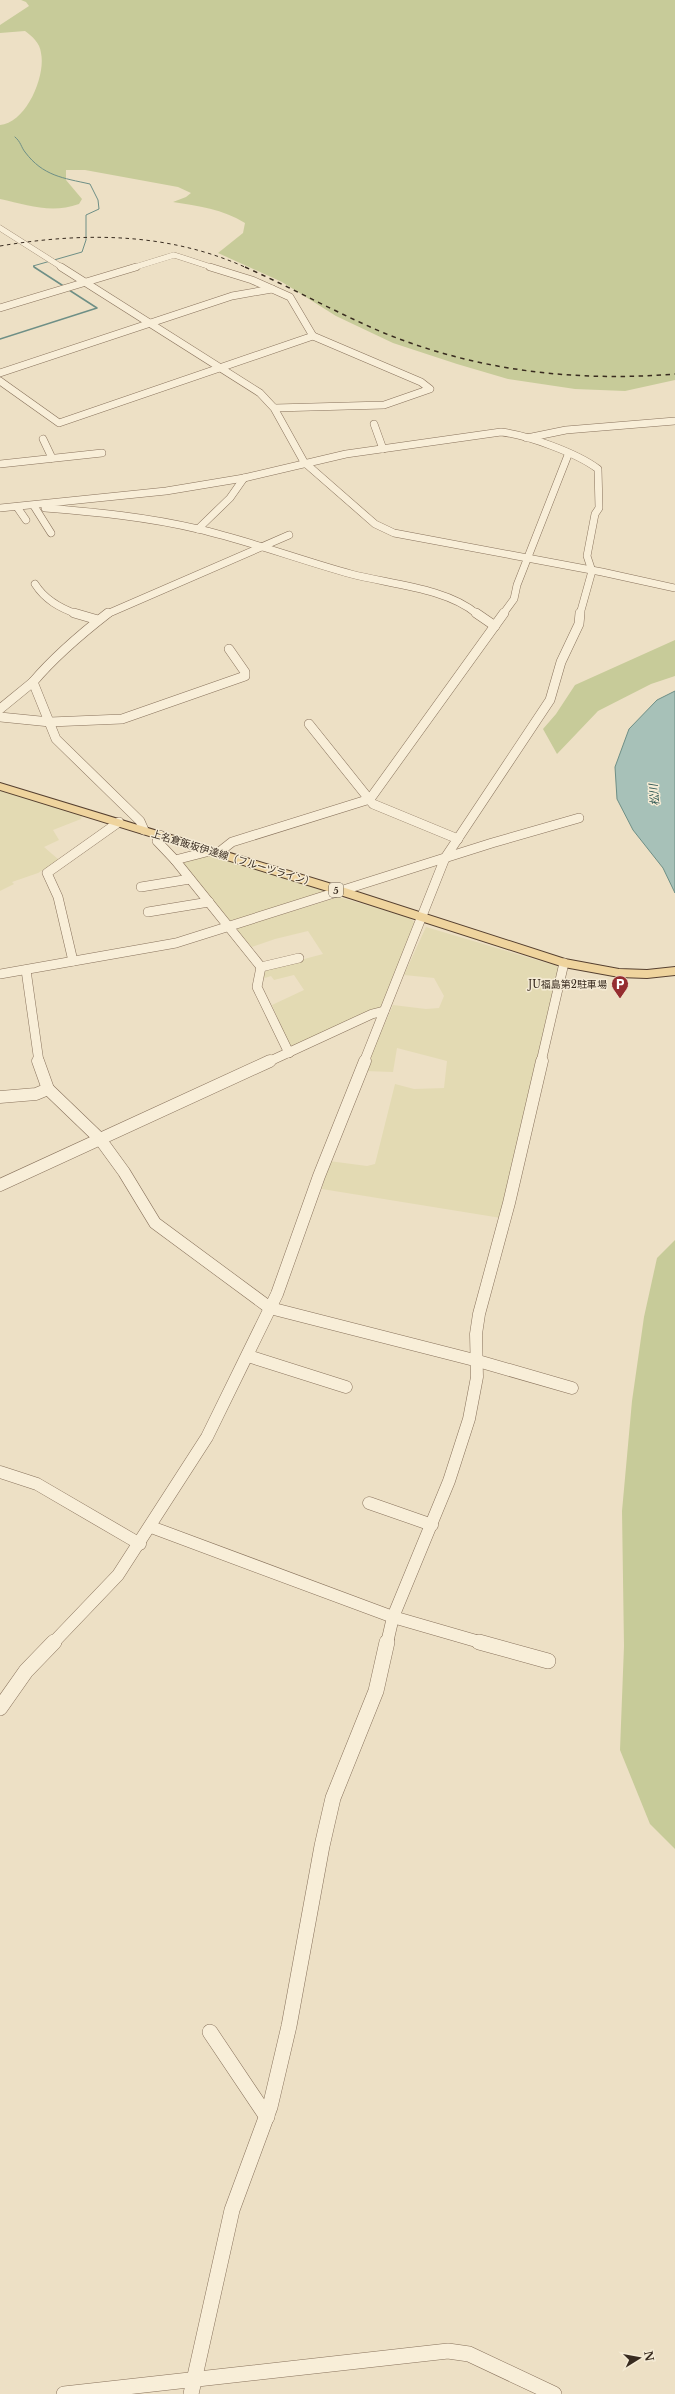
<svg xmlns="http://www.w3.org/2000/svg" width="675" height="2394" font-family="'Libre Baskerville','Noto Sans JP',serif">
<style>
.farmland{fill:#e3dab3}
.green{fill:#c7cb99}
.water{fill:#a7c1b8;stroke:#6e8f86}
.lines{fill:none;stroke-linecap:round;stroke-linejoin:round}
.stream-far1{stroke:#6e8f86;stroke-width:1}
.stream{stroke:#6e8f86;stroke-width:1.5}
.minor-far4-casing{stroke:#88725c;stroke-width:6}
.minor-far3-casing{stroke:#88725c;stroke-width:8}
.minor-far2-casing{stroke:#88725c;stroke-width:10}
.minor-far1-casing{stroke:#88725c;stroke-width:13}
.minor-casing{stroke:#88725c;stroke-width:16}
.major-casing{stroke:#564030;stroke-width:2}
.minor-far4{stroke:#f8eed8;stroke-width:5.5}
.minor-far3{stroke:#f8eed8;stroke-width:7}
.minor-far2{stroke:#f8eed8;stroke-width:9}
.minor-far1{stroke:#f8eed8;stroke-width:12}
.minor{stroke:#f8eed8;stroke-width:15}
.major{fill:#efd49e;fill-rule:evenodd}
.rail-far1{stroke:#382b1f;stroke-width:1;stroke-dasharray:3.5 3.5;stroke-linecap:butt}
.rail{stroke:#382b1f;stroke-width:1.5;stroke-dasharray:4.5 4.5;stroke-linecap:butt}
.labels{text-anchor:middle;dominant-baseline:central;stroke-width:3;stroke-linejoin:round;paint-order:stroke}
.shield{fill:#f5ebd5;stroke:#716556;stroke-width:1}
.shield-label{font-size:9px;font-weight:bold;fill:#382b1f}
.street-label{font-size:10px;fill:#382b1f;stroke:#f5ebd5}
.poi-label{font-size:10px;fill:#382b1f;stroke:#f5ebd5;text-anchor:end}
.water-label{font-size:11px;font-style:italic;fill:#2f5854;stroke:#f5ebd5}
</style>
<rect width="100%" height="100%" fill="#ede0c5"/>
<!-- farmland -->
<g class="farmland">
<path d="M0,790L82,816L81,819L53,830L59,840L44,847L59,860L38,873L12,882L14,884L0,891Z"/>
<path d="M207,853L324,891L327,892L232,925L180,863Z"/>
<path d="M339,897L410,918L415,923L381,1007L291,1049L272,1005L304,990L294,975L274,980L271,976L262,979L263,970L323,954L308,931L275,939L252,947L237,932L238,928Z"/>
<path d="M426,927L557,966L559,969L501,1218L322,1189L329,1161L367,1166L375,1164L395,1084L414,1089L444,1088L447,1061L397,1048L393,1072L364,1071L393,1005L426,1009L439,1008L444,996L434,978L404,975Z"/>
</g>
<!-- green -->
<g class="green">
<path d="M21,0H675V380L625,391L575,389L508,379L457,364L393,343L336,316L282,282L218,253L243,233L245,223C223,209 198,206 173,202L186,197L191,193L178,187L85,170H66V180L82,199L79,204C51,214 28,205 0,199V125C26,123 46,76 41,53C40,43 32,36 25,31L0,33V25L29,6L26,2Z"/>
<path d="M675,640V676L651,684L598,711L557,754L543,729L556,714L575,685Z"/>
<path d="M675,1240V1849L650,1824L620,1750L624,1646L622,1511L632,1401L644,1317L657,1258Z"/>
</g>
<!-- water -->
<path class="water" d="M675,691V893L663,868L633,830L617,799L615,767L629,729L657,700Z"/>
<g class="lines">
<!-- stream-far1 -->
<path class="stream-far1" d="M15,137C21,142 21,147 25,152C43,176 63,178 90,184L98,200L99,209L86,215V240L82,252L33,266L36,268"/>
<!-- stream -->
<g class="stream">
<path d="M34,267L65,287"/>
<path d="M0,339L97,308L69,290"/>
</g>
<!-- minor-far4 casing -->
<g class="minor-far4-casing">
<g id="minor-far4">
<path d="M0,228L63,268"/>
<path d="M132,268L174,255L214,268"/>
</g>
</g>
<!-- minor-far3 casing -->
<g class="minor-far3-casing">
<g id="minor-far3">
<path d="M61,267L260,393L274,408L304,462L375,524L394,533L602,572L675,588"/>
<path d="M210,267L252,280L290,297L313,336L421,382L430,389L384,405L275,408"/>
<path d="M0,308L136,267"/>
<path d="M0,373L232,296L272,289"/>
<path d="M0,381L59,423L313,336"/>
<path d="M374,424L383,449"/>
<path d="M527,438L566,430L675,421"/>
<path d="M43,439L52,458"/>
<path d="M0,464L102,453"/>
<path d="M34,506L51,533"/>
<path d="M17,507L26,520"/>
<path d="M0,508L166,491L244,478L346,454L501,432C527,435 577,453 598,469L599,508L595,514L587,556L592,571L580,614"/>
<path d="M45,508C96,512 147,517 198,529C250,541 300,560 351,574C389,584 447,588 477,614"/>
<path d="M198,529L230,498L244,478"/>
<path d="M35,584C45,600 60,608 77,614"/>
<path d="M107,614L289,535"/>
<path d="M503,614L514,599L517,585L568,455"/>
</g>
</g>
<!-- minor-far2 casing -->
<g class="minor-far2-casing">
<g id="minor-far2">
<path d="M74,613L98,620"/>
<path d="M108,613C81,634 55,656 33,682L56,739L140,821L144,830"/>
<path d="M476,613L495,626"/>
<path d="M0,709L33,682"/>
<path d="M0,717L50,722L122,719L245,676V672L229,649"/>
<path d="M309,724L373,804L458,839"/>
<path d="M160,835L157,841L175,860"/>
<path d="M210,851L175,860L261,967L299,958"/>
<path d="M218,853L232,842L370,799L504,613"/>
<path d="M141,887L190,879"/>
<path d="M148,912L209,902"/>
<path d="M73,961L58,897L47,873L119,822"/>
<path d="M261,967L257,987L289,1053"/>
<path d="M26,970L39,1062"/>
<path d="M0,974L176,943L492,843L579,818"/>
<path d="M268,1062L372,1014L384,1011"/>
<path d="M364,1062L445,858L550,700L561,662L579,624L580,613"/>
<path d="M541,1062L564,963"/>
</g>
</g>
<!-- minor-far1 casing -->
<g class="minor-far1-casing">
<g id="minor-far1">
<path d="M48,1089L100,1139L124,1172L155,1223L270,1308L478,1361L572,1388"/>
<path d="M0,1097L36,1094L48,1089L38,1061"/>
<path d="M0,1185L270,1061"/>
<path d="M248,1356L346,1387"/>
<path d="M0,1472L37,1484L140,1544"/>
<path d="M369,1503L432,1525"/>
<path d="M151,1527L393,1617L483,1643"/>
<path d="M53,1643L118,1575L207,1437L277,1294L319,1176L365,1061"/>
<path d="M387,1643L393,1617L449,1481L469,1419L477,1377L476,1334L479,1314L509,1203L542,1061"/>
</g>
</g>
<!-- minor casing -->
<g class="minor-casing">
<g id="minor">
<path d="M479,1642L548,1661"/>
<path d="M0,1708L26,1671L54,1642"/>
<path d="M210,2032L267,2117"/>
<path d="M64,2394L448,2351L469,2354L554,2394"/>
<path d="M191,2394L232,2210L270,2107L289,2026L322,1846L333,1798L376,1691L387,1642"/>
</g>
</g>
<!-- major casing -->
<g class="major-casing">
<path id="major" d="M0,783L345,888L565,959L619,969L647,970L675,967V975L647,978L619,977L564,967L337,894L0,790Z"/>
</g>
<!-- minor-far4 -->
<use href="#minor-far4" class="minor-far4"/>
<!-- minor-far3 -->
<use href="#minor-far3" class="minor-far3"/>
<!-- minor-far2 -->
<use href="#minor-far2" class="minor-far2"/>
<!-- minor-far1 -->
<use href="#minor-far1" class="minor-far1"/>
<!-- minor -->
<use href="#minor" class="minor"/>
<!-- major -->
<use href="#major" class="major"/>
<!-- rail-far1 -->
<path class="rail-far1" d="M0,246C84,232 168,232 247,268"/>
<!-- rail -->
<path class="rail" d="M245,267C292,288 337,313 384,333C478,371 575,382 675,374"/>
</g>
<!-- icons -->
<defs>
<g id="parking-pin" transform="scale(0.9)"><path d="M0 17L-7.5 6A9.5 9.5 0 1 1 7.5 6Z" fill="#952d30" stroke="#f5ebd5"/><path d="M-3.5-5.5H1a3.5 3.5 0 0 1 0 7H-1V5.5H-3.5ZM-1-3.4V-.6H.8a1.4 1.4 0 0 0 0-2.8Z" fill="#fff"/></g>
</defs>
<g fill-rule="evenodd">
<use href="#parking-pin" x="620" y="984"/>
</g>
<g class="labels">
<!-- shield labels -->
<rect class="shield" x="329" y="883" width="14" height="14" rx="3"/>
<g class="shield-label">
<text x="336" y="890">5</text>
</g>
<!-- street labels -->
<g class="street-label">
<text transform="translate(233 858) rotate(17)">上名倉飯坂伊達線（フルーツライン）</text>
</g>
<!-- poi labels -->
<g class="poi-label">
<text x="607" y="984">JU福島第2駐車場</text>
</g>
<!-- water labels -->
<g class="water-label">
<text transform="translate(654 795) rotate(-95)">松川</text>
</g>
</g>
<!-- north arrow -->
<g transform="translate(639 2358) rotate(79)" stroke="#f5ebd5" stroke-width="3" paint-order="stroke">
<path d="M0-3L7 15L0 10L-7 15Z" fill="#382b1f"/>
<text y="-6" font-size="11" font-weight="bold" text-anchor="middle" fill="#382b1f">N</text>
</g>
</svg>
